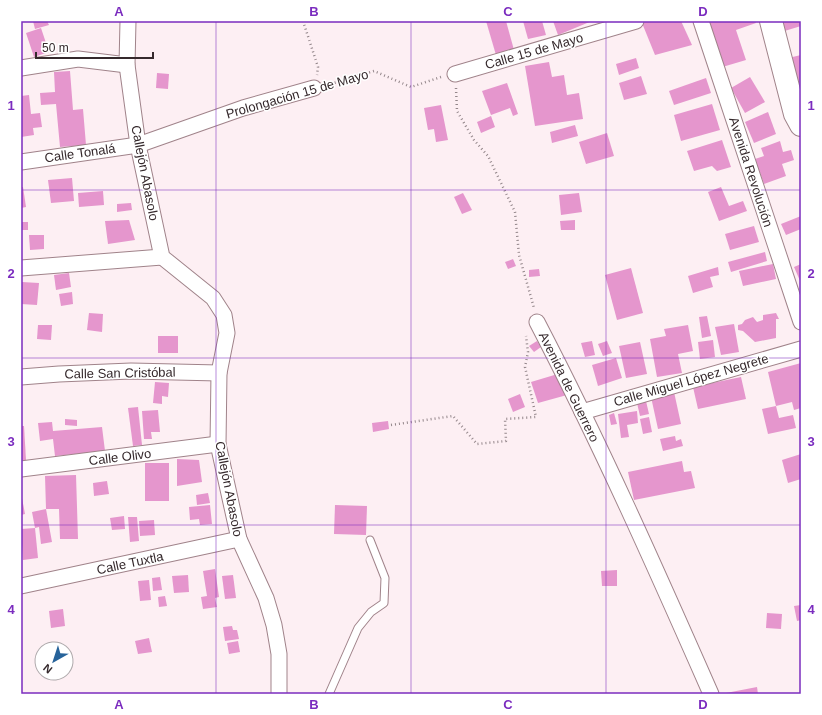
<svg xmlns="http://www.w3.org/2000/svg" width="822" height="715" font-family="Arial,sans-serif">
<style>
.building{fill:#e596cd}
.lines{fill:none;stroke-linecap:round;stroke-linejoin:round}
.lane-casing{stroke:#a0838a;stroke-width:9}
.street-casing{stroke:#a0838a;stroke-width:17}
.primary-casing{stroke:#a0838a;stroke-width:24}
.path{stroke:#94878b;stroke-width:2.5;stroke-dasharray:1 3;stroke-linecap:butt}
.lane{stroke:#fff;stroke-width:7}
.street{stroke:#fff;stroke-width:15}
.primary{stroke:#fff;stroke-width:22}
.grid{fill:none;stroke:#7b2cbf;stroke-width:1;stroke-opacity:0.55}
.labels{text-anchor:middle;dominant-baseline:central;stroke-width:3;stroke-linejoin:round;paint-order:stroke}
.street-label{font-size:13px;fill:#35292c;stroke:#fff}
.neatline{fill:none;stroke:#7b2cbf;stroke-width:1.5}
.grid-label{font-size:13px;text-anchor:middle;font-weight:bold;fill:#7b2cbf}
</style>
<rect width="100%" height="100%" fill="#fdeff3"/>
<!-- building -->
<g class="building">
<path d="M33,21H47L49,25L35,29Z"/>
<path d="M486,21H506L514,50L496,55Z"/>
<path d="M523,21H542L546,35L528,39Z"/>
<path d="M553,21H592L558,35Z"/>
<path d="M649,21H681L692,45L655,55L642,23Z"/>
<path d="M704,21H755L756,23L736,30L746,60L719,68Z"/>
<path d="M775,21H801V26L778,33Z"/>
<path d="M41,28L49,52L34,57L26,33Z"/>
<path d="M801,55V112L784,59Z"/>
<path d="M636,58L639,68L619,75L616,64Z"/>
<path d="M549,62L552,77L564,75L567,95L579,93L583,119L535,126L525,66Z"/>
<path d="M70,71L73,110L83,109L86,145L60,147L56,104L41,105L40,93L55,92L54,72Z"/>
<path d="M157,73L169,74L168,89L156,88Z"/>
<path d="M641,76L647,94L624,100L619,83Z"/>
<path d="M750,77L765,102L745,113L731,88Z"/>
<path d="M706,78L711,93L674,105L669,91Z"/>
<path d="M507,83L518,114L513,116L510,108L491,115L482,91Z"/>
<path d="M29,95L31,114L40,113L42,127L33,128L34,135L21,137V96Z"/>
<path d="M712,104L720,130L681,141L674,115Z"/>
<path d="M441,105L448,140L436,142L434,129L428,130L424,108Z"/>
<path d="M768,112L776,134L754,143L745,122Z"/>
<path d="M491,116L495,127L481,133L477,122Z"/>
<path d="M575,125L578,136L552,143L550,132Z"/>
<path d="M607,133L614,156L586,164L579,142Z"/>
<path d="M722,140L731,167L717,171L712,166L694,171L687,151Z"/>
<path d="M780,141L783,152L791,150L794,160L782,164L786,176L764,184L755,159L764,156L761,148Z"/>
<path d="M72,178L74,201L51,203L48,180Z"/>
<path d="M21,187H23L26,207L21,208Z"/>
<path d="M721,187L729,206L743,201L747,211L719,221L708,192Z"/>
<path d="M103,191L104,205L79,207L78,193Z"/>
<path d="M463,193L472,210L462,214L454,197Z"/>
<path d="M579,193L582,212L561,215L559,195Z"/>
<path d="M131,203L132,210L117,212V204Z"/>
<path d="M801,216V229L786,235L781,224Z"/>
<path d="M129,220L135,240L108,244L105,221Z"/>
<path d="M575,220V230H561L560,221Z"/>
<rect x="21" y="222" width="7" height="8"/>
<path d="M754,226L759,242L730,250L725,234Z"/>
<path d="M29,235H44V249L30,250Z"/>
<path d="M765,252L767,261L731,272L728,262Z"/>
<path d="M513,259L516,266L508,269L505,262Z"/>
<path d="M773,264L776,279L743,286L739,271Z"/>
<path d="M801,264V283L794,267Z"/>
<path d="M718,267L719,275L710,277L713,287L693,293L688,276Z"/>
<path d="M631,268L643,313L617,320L605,275Z"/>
<path d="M539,269L540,276L529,277V270Z"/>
<path d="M69,273L71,287L56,290L54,275Z"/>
<path d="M22,282L39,283L37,305L21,304Z"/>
<path d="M72,292L73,304L61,306L59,294Z"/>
<path d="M89,313L103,314L102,332L87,330Z"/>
<path d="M776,313L779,319H776V338L755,342L743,331L738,330V325L742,324L745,320L753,317L757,322L763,320V315Z"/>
<path d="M707,316L711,336L702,338L699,317Z"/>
<path d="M734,324L739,352L721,355L715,327Z"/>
<path d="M38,325H52L51,340L37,339Z"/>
<path d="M688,325L693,351L678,354L682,373L657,377L650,339L666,336L664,329Z"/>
<rect x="158" y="336" width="20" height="17"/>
<path d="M713,340L715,357L700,359L698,342Z"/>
<path d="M537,341L541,347L534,352L529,346Z"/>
<path d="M592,341L595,355L585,357L581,343Z"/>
<path d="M607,341L612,353L603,356L598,344Z"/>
<path d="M640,342L647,374L626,378L619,346Z"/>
<path d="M616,358L622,378L598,386L592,365Z"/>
<path d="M801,363V408L794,410L792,402L776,406L768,372Z"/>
<path d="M561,373L567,395L538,403L531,382Z"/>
<path d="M741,377L746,399L698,409L693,387Z"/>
<path d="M155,382L169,383L168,397L162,396V404L153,403Z"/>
<path d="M674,392L681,424L658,429L651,397Z"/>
<path d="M520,394L525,407L513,412L508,399Z"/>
<path d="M646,401L649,414L640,416L637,403Z"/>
<path d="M776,406L779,418L793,415L796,428L768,434L762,409Z"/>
<path d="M138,407L142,445L133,446L128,408Z"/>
<path d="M158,410L160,432H151L152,439H144L142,411Z"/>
<path d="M637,411L638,423L627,425L629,437L621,438L618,414Z"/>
<path d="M614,413L617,424L611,425L609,415Z"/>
<path d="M649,417L652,432L643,434L640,419Z"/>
<path d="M65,419L77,420V426L65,425Z"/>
<path d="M388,421L389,429L373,432L372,423Z"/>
<path d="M52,422L53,431L102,427L105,451L55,456L53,439L40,441L38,423Z"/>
<path d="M21,426H24L26,460H21Z"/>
<path d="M675,436L676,441L681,439L683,446L663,451L660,439Z"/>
<path d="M801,454V479L788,483L782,460Z"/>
<path d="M177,459L199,460L202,482L177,486Z"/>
<path d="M682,461L684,472L691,471L695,488L634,500L628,472Z"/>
<rect x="145" y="463" width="24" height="38"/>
<path d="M76,475L78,539H60L59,509H46L45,476Z"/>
<path d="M107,481L109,494L94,496L93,483Z"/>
<path d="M21,493L25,514L21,515Z"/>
<path d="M208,493L210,503L197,505L196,495Z"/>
<path d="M210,505L212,524L200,525L199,519L190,520L189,507Z"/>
<path d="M335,505L367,506L366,535L334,534Z"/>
<path d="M46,509L52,542L41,544L39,527L35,528L32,512Z"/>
<path d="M124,516L125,529L112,530L110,518Z"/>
<path d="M128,517H137L139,541L130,542Z"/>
<path d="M154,520L155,535L140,536L139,521Z"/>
<path d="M35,528L38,558L23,560L21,529Z"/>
<path d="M215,569L219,597L215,598L217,607L203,609L201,597L207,596L203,571Z"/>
<path d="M617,570V586H602L601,571Z"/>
<path d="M188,575L189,592L174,593L172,576Z"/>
<path d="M233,575L236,598L225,599L222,576Z"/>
<path d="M160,577L162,590L153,591L152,578Z"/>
<path d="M149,580L151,600L140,601L138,581Z"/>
<path d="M165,596L167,606L159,607L158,597Z"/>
<path d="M801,605V620L797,621L794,606Z"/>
<path d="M63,609L65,626L51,628L49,611Z"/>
<path d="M767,613L782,614L781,629L766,628Z"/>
<path d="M232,626L233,630H237L239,639L225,641L223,627Z"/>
<path d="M149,638L152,652L138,654L135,641Z"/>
<path d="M238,641L240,652L229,654L227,643Z"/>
<path d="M757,687L758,694H726V693Z"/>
</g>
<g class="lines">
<!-- lane casing -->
<g class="lane-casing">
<path id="lane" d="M329,694L358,628L371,612L384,603L385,578L370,540"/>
</g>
<!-- street casing -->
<g class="street-casing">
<g id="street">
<path d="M128,21L127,65L138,145L162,257L213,298L224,315L227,333L219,373L218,444L239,539L266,598L274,625L279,654V694"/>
<path d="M701,21L801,322"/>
<path d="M21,68L78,59L127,65"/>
<path d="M455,74L636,21"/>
<path d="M21,162L138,145L243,108L314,88"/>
<path d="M21,268L162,257"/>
<path d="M537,322C600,443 656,569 711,694"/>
<path d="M21,377L59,374L131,371L219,373"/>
<path d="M582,412L801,349"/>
<path d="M21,469L218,444"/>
<path d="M21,586L239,539"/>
</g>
</g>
<!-- primary casing -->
<g class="primary-casing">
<path id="primary" d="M771,21L795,114L801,125"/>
</g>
<!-- path -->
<g class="path">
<path d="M303,21L318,67L317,75"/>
<path d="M327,85L374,71L411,87L441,77"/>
<path d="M456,88L457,111L474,140L488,156L515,212L519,255L534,308"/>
<path d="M391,425L453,416L477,444L506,441L505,419L536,417L525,367L528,352L526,336"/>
</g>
<!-- lane -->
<use href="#lane" class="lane"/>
<!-- street -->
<use href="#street" class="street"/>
<!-- primary -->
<use href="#primary" class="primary"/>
</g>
<!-- grid -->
<path class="grid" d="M216,21V694M411,21V694M606,21V694M21,190H801M21,358H801M21,525H801"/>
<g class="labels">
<!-- street labels -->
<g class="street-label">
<text transform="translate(534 51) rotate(-16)">Calle 15 de Mayo</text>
<text transform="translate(297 94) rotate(-16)">Prolongación 15 de Mayo</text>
<text transform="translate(80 153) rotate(-8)">Calle Tonalá</text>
<text transform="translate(751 172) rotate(72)">Avenida Revolución</text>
<text transform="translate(145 173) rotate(79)">Callejón Abasolo</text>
<text transform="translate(120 373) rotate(-1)">Calle San Cristóbal</text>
<text transform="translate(691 380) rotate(-16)">Calle Miguel López Negrete</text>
<text transform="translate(569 387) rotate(64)">Avenida de Guerrero</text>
<text transform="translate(120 457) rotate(-7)">Calle Olivo</text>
<text transform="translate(229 489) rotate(79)">Callejón Abasolo</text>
<text transform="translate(130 563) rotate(-12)">Calle Tuxtla</text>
</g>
</g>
<!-- border -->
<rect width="822" height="715" fill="none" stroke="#ffffff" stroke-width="44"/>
<!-- north arrow -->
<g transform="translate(54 661) rotate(219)"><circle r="19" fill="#ffffff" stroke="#aea9ab"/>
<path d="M0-3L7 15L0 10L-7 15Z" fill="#27639a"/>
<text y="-6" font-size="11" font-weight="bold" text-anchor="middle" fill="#35292c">N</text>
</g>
<!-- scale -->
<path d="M36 52v6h117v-6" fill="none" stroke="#35292c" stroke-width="2"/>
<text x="42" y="52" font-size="12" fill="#35292c" stroke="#ffffff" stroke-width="3" paint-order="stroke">50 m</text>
<rect x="22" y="22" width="778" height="671" class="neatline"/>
<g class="grid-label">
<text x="119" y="16">A</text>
<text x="314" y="16">B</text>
<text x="508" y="16">C</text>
<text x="703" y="16">D</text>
<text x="11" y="110">1</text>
<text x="811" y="110">1</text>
<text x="11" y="278">2</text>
<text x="811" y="278">2</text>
<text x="11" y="446">3</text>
<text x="811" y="446">3</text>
<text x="11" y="614">4</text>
<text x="811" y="614">4</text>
<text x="119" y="709">A</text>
<text x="314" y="709">B</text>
<text x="508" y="709">C</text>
<text x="703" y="709">D</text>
</g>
</svg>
